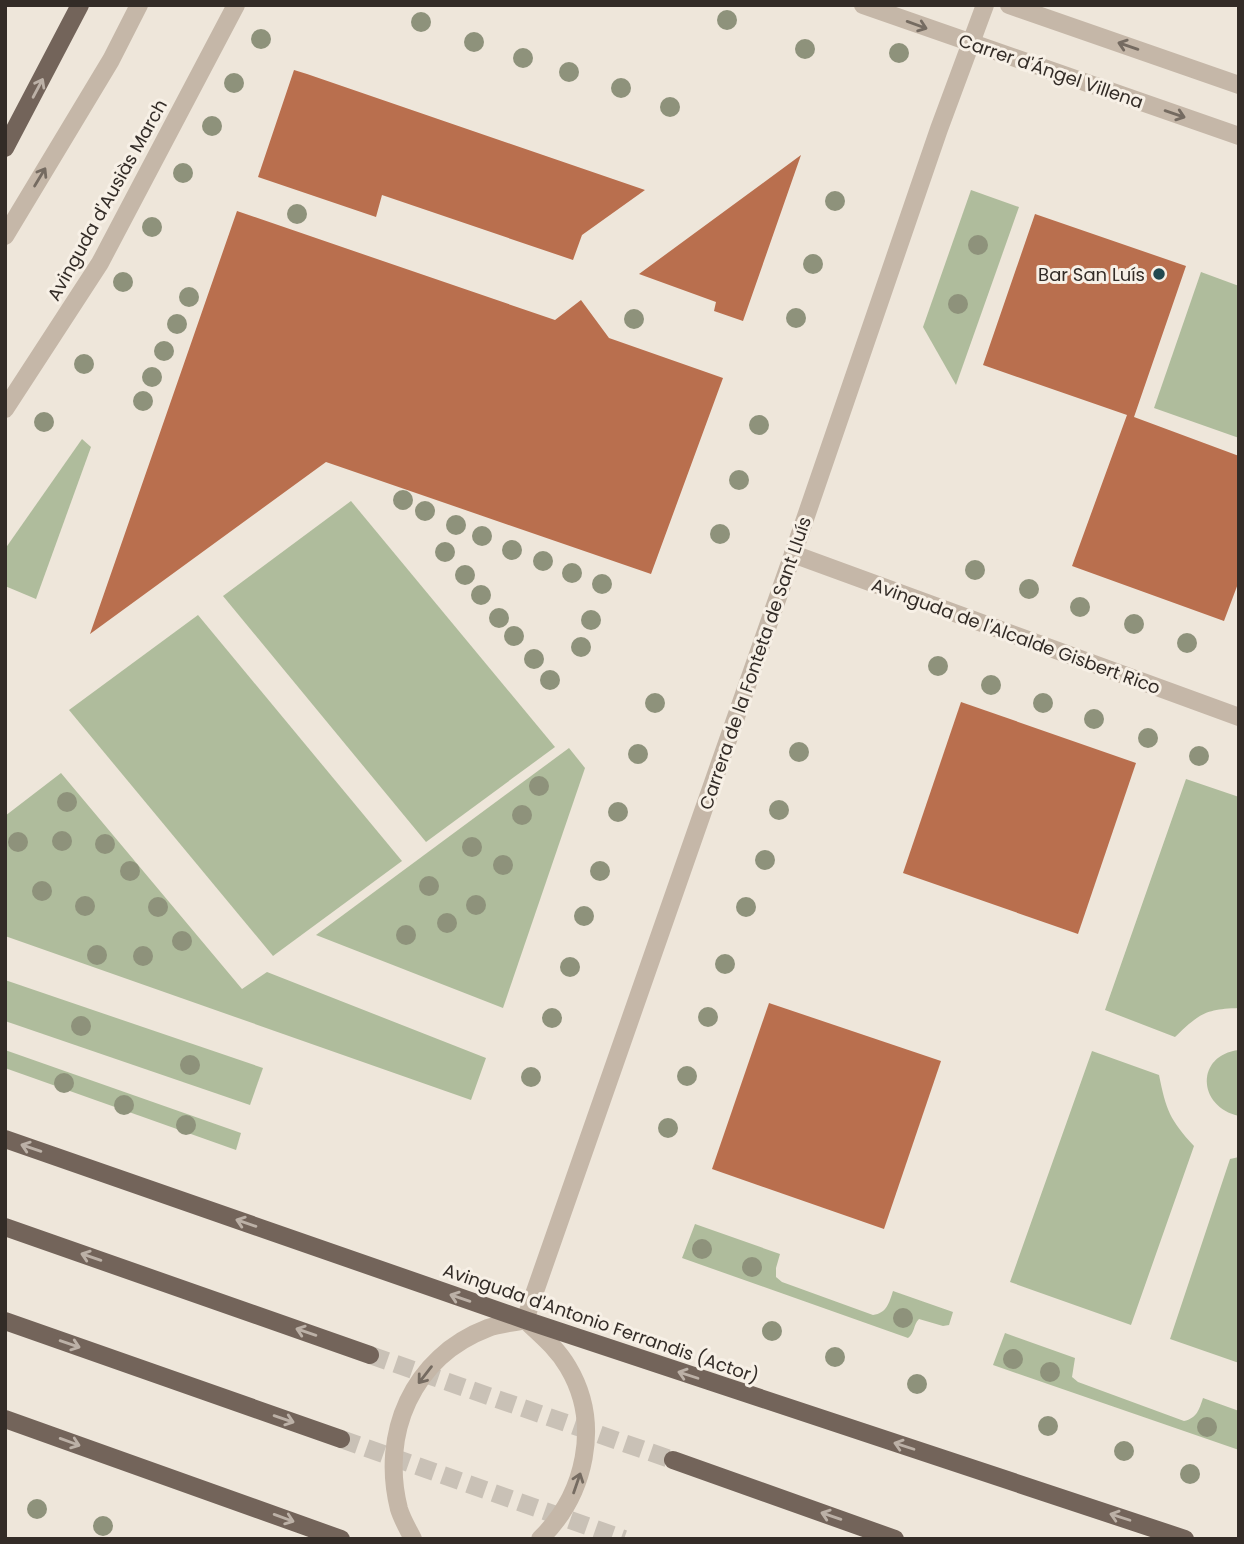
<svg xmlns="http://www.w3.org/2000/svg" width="1244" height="1544" font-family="Poppins,sans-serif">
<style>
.green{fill:#afbc9c}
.building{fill:#b96f4e}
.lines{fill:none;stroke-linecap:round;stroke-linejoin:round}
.primary-tunnel{stroke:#c9c1b6;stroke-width:18;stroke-dasharray:18 9;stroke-linecap:butt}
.lane{stroke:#c5b7a8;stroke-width:18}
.street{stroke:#c5b7a8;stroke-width:18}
.primary{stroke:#73645a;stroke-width:18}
.tree{fill:#8e927b}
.oneway{stroke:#756b61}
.oneway2{stroke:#bcb1a7}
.poi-dot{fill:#214950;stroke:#f7f0e6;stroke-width:2.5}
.labels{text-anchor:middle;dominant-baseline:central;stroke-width:6;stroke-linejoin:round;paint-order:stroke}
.street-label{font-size:18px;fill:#332c27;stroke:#f7f0e6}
.poi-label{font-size:18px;fill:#332c27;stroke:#f7f0e6;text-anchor:end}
</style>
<rect width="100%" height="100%" fill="#eee6da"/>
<!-- green -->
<g class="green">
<path d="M971,190L1019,207L956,385L923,327Z"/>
<path d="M1201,272L1239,286V438L1154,408Z"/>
<path d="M82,439L91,447L36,599L5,586V549Z"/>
<path d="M351,501L555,747L426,842L223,596Z"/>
<path d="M198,615L402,861L273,956L69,710Z"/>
<path d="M569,748L585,768L503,1008L316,935Z"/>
<path d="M61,773L242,989L267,972L486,1058L471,1100L5,936V816Z"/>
<path d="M1186,779L1239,797V1008C1205,1009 1199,1014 1175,1037L1105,1010Z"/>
<path d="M5,980L263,1068L250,1105L5,1021Z"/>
<path d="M5,1050L241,1133L236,1150L5,1068Z"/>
<path d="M1239,1050V1116C1197,1107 1195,1055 1239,1050Z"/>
<path d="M1092,1051L1159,1075C1166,1110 1170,1120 1194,1146L1131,1325L1010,1282Z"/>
<path d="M1239,1157V1363L1170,1339L1230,1159Z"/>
<path d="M695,1224L780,1254L776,1268V1277L782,1282L873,1315C887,1313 889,1303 893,1291L953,1312L949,1325L943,1326L919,1319C913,1325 915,1333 908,1338L682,1258Z"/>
<path d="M1005,1333L1075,1358L1072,1377L1078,1382L1184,1421C1197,1418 1199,1410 1203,1398L1239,1411V1450L993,1365Z"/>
</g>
<!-- building -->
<g class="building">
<path d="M294,70L307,74L645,190L582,235L573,260L382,195L376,217L258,177Z"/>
<path d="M801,155L743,321L714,311L716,302L639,274Z"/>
<path d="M237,211L555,320L581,300L609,338L723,378L651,574L326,462L90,634Z"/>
<path d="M1035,214L1186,266L1134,417L1239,456V581L1224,621L1072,566L1127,415L983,365Z"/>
<path d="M961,702L1136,763L1078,934L903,873Z"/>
<path d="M769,1003L941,1061L884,1229L712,1169Z"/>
</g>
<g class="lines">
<!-- primary-tunnel -->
<g class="primary-tunnel">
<path d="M370,1355L673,1460"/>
<path d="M341,1439L624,1539"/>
</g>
<!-- lane -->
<path class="lane" d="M5,409L100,263L236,5"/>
<!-- street -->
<g class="street">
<path d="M863,5L1239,136"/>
<path d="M1009,5L1239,85"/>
<path d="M5,236L111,60L139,5"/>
<path d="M793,554L1239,717"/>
<path d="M525,1320L793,554L939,129L985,5"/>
<path d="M525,1320C541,1335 557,1348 568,1367C602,1424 585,1495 540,1539"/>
<path d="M413,1539C408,1529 402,1519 399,1509C380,1434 412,1357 488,1328C499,1324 513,1323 525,1320"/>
</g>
<!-- primary -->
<g class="primary">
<path d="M5,148L80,5"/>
<path d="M5,1139L525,1320L1185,1539"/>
<path d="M5,1227L370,1355"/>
<path d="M5,1321L341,1439"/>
<path d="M5,1419L341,1539"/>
<path d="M673,1460L895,1539"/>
</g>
</g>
<!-- trees -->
<g class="tree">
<circle cx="727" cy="20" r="10"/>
<circle cx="421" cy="22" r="10"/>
<circle cx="261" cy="39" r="10"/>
<circle cx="474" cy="42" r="10"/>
<circle cx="805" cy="49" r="10"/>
<circle cx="899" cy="53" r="10"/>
<circle cx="523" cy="58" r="10"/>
<circle cx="569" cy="72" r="10"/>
<circle cx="234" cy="83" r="10"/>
<circle cx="621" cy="88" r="10"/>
<circle cx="670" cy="107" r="10"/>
<circle cx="212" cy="126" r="10"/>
<circle cx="183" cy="173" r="10"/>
<circle cx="835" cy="201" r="10"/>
<circle cx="297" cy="214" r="10"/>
<circle cx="152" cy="227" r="10"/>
<circle cx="978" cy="245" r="10"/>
<circle cx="813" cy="264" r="10"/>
<circle cx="123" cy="282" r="10"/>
<circle cx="189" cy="297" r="10"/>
<circle cx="958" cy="304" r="10"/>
<circle cx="796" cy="318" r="10"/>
<circle cx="634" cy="319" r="10"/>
<circle cx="177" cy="324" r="10"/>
<circle cx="164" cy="351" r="10"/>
<circle cx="84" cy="364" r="10"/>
<circle cx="152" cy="377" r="10"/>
<circle cx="143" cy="401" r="10"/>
<circle cx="44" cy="422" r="10"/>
<circle cx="759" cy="425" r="10"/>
<circle cx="739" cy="480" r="10"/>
<circle cx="403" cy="500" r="10"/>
<circle cx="425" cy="511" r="10"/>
<circle cx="456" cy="525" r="10"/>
<circle cx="720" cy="534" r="10"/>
<circle cx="482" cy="536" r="10"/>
<circle cx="512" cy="550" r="10"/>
<circle cx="445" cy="552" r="10"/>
<circle cx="543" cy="561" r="10"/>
<circle cx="975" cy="570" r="10"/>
<circle cx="572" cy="573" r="10"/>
<circle cx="465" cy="575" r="10"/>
<circle cx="602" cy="584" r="10"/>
<circle cx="1029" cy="589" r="10"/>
<circle cx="481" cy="595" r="10"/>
<circle cx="1080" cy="607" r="10"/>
<circle cx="499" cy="618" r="10"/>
<circle cx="591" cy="620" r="10"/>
<circle cx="1134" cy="624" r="10"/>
<circle cx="514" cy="636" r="10"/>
<circle cx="1187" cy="643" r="10"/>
<circle cx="581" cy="647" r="10"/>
<circle cx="534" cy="659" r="10"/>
<circle cx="938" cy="666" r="10"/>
<circle cx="550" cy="680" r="10"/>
<circle cx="991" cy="685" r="10"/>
<circle cx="655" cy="703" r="10"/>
<circle cx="1043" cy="703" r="10"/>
<circle cx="1094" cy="719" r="10"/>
<circle cx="1148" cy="738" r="10"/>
<circle cx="799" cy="752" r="10"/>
<circle cx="638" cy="754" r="10"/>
<circle cx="1199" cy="756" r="10"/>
<circle cx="539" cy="786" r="10"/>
<circle cx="67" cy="802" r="10"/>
<circle cx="779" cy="810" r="10"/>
<circle cx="618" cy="812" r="10"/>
<circle cx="522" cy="815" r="10"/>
<circle cx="62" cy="841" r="10"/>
<circle cx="18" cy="842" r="10"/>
<circle cx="105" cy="844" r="10"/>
<circle cx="472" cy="847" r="10"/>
<circle cx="765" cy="860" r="10"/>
<circle cx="503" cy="865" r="10"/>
<circle cx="130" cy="871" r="10"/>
<circle cx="600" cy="871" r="10"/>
<circle cx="429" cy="886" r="10"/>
<circle cx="42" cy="891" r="10"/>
<circle cx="476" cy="905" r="10"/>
<circle cx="85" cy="906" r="10"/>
<circle cx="158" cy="907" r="10"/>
<circle cx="746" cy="907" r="10"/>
<circle cx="584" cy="916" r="10"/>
<circle cx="447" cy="923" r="10"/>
<circle cx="406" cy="935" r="10"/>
<circle cx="182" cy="941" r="10"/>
<circle cx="97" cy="955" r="10"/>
<circle cx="143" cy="956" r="10"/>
<circle cx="725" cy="964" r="10"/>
<circle cx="570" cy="967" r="10"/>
<circle cx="708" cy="1017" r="10"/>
<circle cx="552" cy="1018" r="10"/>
<circle cx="81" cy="1026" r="10"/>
<circle cx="190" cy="1065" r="10"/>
<circle cx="687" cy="1076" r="10"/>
<circle cx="531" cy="1077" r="10"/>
<circle cx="64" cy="1083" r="10"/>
<circle cx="124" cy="1105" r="10"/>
<circle cx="186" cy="1125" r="10"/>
<circle cx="668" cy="1128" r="10"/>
<circle cx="702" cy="1249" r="10"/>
<circle cx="752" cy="1267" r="10"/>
<circle cx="903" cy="1318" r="10"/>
<circle cx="772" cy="1331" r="10"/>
<circle cx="835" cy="1357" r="10"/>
<circle cx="1013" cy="1359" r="10"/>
<circle cx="1050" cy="1372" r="10"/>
<circle cx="917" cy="1384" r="10"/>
<circle cx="1048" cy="1426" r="10"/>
<circle cx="1207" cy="1427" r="10"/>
<circle cx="1124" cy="1451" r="10"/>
<circle cx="1190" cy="1474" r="10"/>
<circle cx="37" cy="1509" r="10"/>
<circle cx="103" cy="1526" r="10"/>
</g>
<!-- one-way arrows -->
<defs><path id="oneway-shaft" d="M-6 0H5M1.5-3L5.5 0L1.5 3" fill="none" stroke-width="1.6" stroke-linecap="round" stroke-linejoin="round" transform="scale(1.75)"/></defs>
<g class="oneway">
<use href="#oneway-shaft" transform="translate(917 25) rotate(20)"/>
<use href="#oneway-shaft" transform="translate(1128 46) rotate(-161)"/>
<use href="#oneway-shaft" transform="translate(1175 114) rotate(19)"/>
<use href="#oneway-shaft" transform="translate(40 177) rotate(-59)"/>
<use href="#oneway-shaft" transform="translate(425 1375) rotate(128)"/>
<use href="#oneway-shaft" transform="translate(577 1483) rotate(-71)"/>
</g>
<g class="oneway2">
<use href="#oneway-shaft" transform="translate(38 88) rotate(-62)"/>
<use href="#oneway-shaft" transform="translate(31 1148) rotate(-161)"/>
<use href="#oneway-shaft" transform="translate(246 1223) rotate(-161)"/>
<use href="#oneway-shaft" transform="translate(91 1257) rotate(-161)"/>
<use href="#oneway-shaft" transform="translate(460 1298) rotate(-161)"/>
<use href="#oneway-shaft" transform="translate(306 1332) rotate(-161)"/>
<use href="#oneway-shaft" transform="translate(70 1344) rotate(19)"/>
<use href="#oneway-shaft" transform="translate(688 1375) rotate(-162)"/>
<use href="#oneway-shaft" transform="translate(284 1419) rotate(19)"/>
<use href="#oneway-shaft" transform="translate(70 1442) rotate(20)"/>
<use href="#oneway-shaft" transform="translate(904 1446) rotate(-162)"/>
<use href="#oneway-shaft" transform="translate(831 1516) rotate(-161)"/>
<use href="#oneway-shaft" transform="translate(1120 1517) rotate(-162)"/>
<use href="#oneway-shaft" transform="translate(284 1518) rotate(20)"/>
</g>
<!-- markers -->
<circle class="poi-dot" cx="1159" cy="274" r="7"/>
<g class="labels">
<!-- street labels -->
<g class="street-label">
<text transform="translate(1051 71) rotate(19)">Carrer d'Ángel Villena</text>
<text transform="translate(107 200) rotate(-61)">Avinguda d'Ausiàs March</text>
<text transform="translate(1016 636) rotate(20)">Avinguda de l'Alcalde Gisbert Rico</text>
<text transform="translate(755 663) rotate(-71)">Carrera de la Fonteta de Sant Lluís</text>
<text transform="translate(601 1323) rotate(19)">Avinguda d'Antonio Ferrandis (Actor)</text>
</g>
<!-- poi labels -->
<g class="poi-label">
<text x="1145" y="274">Bar San Luís</text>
</g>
</g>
<!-- border -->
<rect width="1244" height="1544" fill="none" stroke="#332c27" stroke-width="14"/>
</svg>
